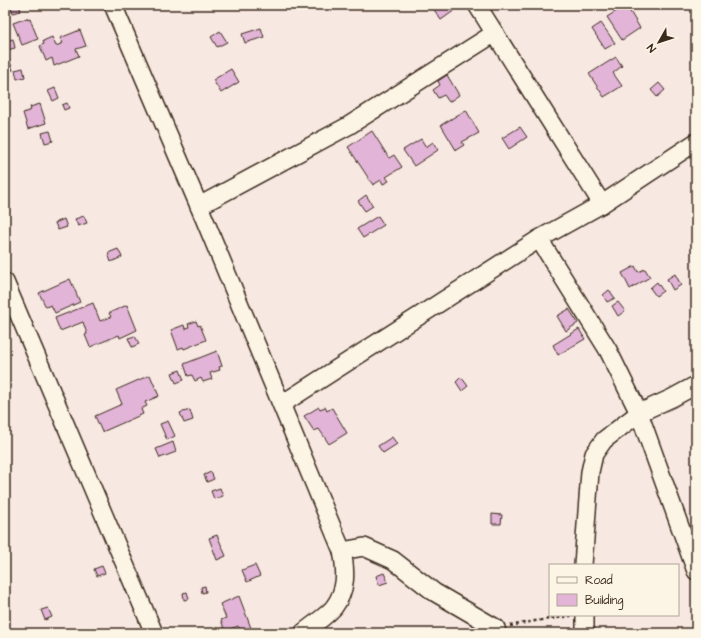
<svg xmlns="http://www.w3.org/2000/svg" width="701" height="638" font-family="'Architects Daughter',sans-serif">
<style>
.building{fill:#e2b4d7;stroke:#3b2a1e}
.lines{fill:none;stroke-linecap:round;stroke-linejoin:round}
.street-casing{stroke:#3b2a1e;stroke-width:20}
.path{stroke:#3b2a1e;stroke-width:2.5;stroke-dasharray:3 3;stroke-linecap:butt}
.street{stroke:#fcf5e5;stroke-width:17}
</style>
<rect width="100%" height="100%" fill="#f7e8e2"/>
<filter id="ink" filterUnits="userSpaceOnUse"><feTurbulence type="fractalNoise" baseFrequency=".025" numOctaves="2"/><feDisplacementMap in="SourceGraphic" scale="8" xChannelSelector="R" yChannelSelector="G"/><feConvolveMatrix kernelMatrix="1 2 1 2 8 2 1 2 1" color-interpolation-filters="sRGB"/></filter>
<g filter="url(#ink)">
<!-- building -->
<g class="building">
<path d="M19,5L21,11L13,13L11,7Z"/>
<path d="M431,5H452L455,10L441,20Z"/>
<path d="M626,5L640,28L622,40L607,17Z"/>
<path d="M27,18L28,20L30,19L38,39L22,45L13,23Z"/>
<path d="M601,23L615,43L605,49L592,29Z"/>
<path d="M261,28L264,37L245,43L242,34Z"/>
<path d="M80,30L86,46L76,49L79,56L54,66L52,58L46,61L40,46L44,44L43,41L52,37L56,46L63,43L60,38Z"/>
<path d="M220,31L227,42L217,47L211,37Z"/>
<path d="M13,39L15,48L7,50L5,41Z"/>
<path d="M616,57L622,66L613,73L622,86L604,97L589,74Z"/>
<path d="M9,59L13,70L6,73L5,60Z"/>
<path d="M23,68L25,77L17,79L15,70Z"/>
<path d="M231,69L239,82L221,93L213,80Z"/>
<path d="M447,75L459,95L449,102L444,95L438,98L433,90L440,85L438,81Z"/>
<path d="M659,83L665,90L657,97L651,90Z"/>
<path d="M55,88L59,98L53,101L48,91Z"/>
<path d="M67,103L69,108L64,110L62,105Z"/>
<path d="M40,104L46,123L28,129L23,113L31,110L30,107Z"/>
<path d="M466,110L479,133L462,142L464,145L456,150L441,125Z"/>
<path d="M520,127L527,137L509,149L502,138Z"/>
<path d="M50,131L53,141L45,143L42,133Z"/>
<path d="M372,131L389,158L394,155L402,167L386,177L389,181L383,184L381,180L373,185L348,147Z"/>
<path d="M421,139L426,147L433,142L438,150L414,166L403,150Z"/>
<path d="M366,195L373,206L365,211L358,201Z"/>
<path d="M84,216L87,223L78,226L75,219Z"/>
<path d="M378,216L384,225L363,238L357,229Z"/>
<path d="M64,219L67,227L58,230L55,223Z"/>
<path d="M118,249L122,257L111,262L108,253Z"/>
<path d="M635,266L638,272L645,269L650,277L630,289L622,273Z"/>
<path d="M675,274L681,285L673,290L667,279Z"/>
<path d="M70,279L80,302L55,313L51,305L46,307L39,293Z"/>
<path d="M657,282L663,291L656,296L650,288Z"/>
<path d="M609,290L615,298L607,302L603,295Z"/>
<path d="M618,302L625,311L618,316L612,306Z"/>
<path d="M93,303L100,321L111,317L109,313L127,305L137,330L120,338L119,335L90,347L85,335L87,334L83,322L60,331L55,318Z"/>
<path d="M569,309L578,323L566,331L557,316Z"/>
<path d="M196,321L198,326L200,325L206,340L184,349L183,347L178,349L171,330L184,325L185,329L189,327L188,324Z"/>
<path d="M579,329L585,339L558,355L553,345Z"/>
<path d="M135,336L139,344L132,347L128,338Z"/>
<path d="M217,351L222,366L219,367L220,370L210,373L212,379L203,382L201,378L195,381L192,375L188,376L184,364Z"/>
<path d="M180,370L184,380L176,383L172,373Z"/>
<path d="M150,375L159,396L145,402L147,406L141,409L143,414L102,432L95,416L122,404L116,390Z"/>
<path d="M461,377L468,386L462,391L456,382Z"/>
<path d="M319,407L320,409L325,407L327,411L332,408L347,433L329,444L319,429L314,431L304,416Z"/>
<path d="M190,410L193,420L184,423L180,413Z"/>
<path d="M168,421L175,436L167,440L160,424Z"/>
<path d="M392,437L397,444L383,453L378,446Z"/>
<path d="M173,442L176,452L160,458L156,449Z"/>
<path d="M211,472L214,479L207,482L204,475Z"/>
<path d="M220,488L223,496L214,499L211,491Z"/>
<path d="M492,514L502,515L501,524H492Z"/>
<path d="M217,535L226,556L217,560L209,538Z"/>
<path d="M255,565L260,576L247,582L242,570Z"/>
<path d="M102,566L105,573L97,576L94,569Z"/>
<path d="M384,573L388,582L379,585L376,576Z"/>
<path d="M205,586L206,592L202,593L201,587Z"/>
<path d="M187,592L189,599L184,600L183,593Z"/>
<path d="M239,596L251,628L241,632L238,626L225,631L221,620L226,618L220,604Z"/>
<path d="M48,608L52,617L45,620L41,610Z"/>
</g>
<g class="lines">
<!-- street casing -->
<g class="street-casing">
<g id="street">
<path d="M113,5L199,206L342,551C346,571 347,590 334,607C328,615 311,626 303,633"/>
<path d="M477,5L602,204"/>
<path d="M199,206L348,126L495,33"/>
<path d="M539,239L608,350L639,413L696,571"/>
<path d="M5,282L154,633"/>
<path d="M282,404L539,239L602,204L696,142"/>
<path d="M342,551L364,547L393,560L434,592L496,628L497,633"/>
<path d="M583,565L590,472L594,454L604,440L639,413L672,398L696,385"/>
<path d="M585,633V615"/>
</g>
</g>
<!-- path -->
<path class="path" d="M510,626L535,621L571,616"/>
<!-- street -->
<use href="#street" class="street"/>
</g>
</g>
<!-- margin -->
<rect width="701" height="638" fill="none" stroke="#fcf5e5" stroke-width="20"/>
<rect x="10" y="10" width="681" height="618" fill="none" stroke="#3b2a1e" stroke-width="1.5" filter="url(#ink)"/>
<!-- legend -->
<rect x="549" y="564" width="130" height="52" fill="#fcf5e5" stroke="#afa495"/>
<rect x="557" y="577" width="20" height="6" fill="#fcf5e5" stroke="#afa495"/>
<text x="585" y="584" font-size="12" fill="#3b2a1e">Road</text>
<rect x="557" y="594" width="20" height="12" fill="#e2b4d7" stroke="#afa495"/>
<text x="585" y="604" font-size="12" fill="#3b2a1e">Building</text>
<!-- north arrow -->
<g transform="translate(659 42) rotate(231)" stroke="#fcf5e5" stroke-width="3" paint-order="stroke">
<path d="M0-3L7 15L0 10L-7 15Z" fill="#3b2a1e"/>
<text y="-6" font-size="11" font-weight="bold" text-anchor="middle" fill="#3b2a1e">N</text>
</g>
</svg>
